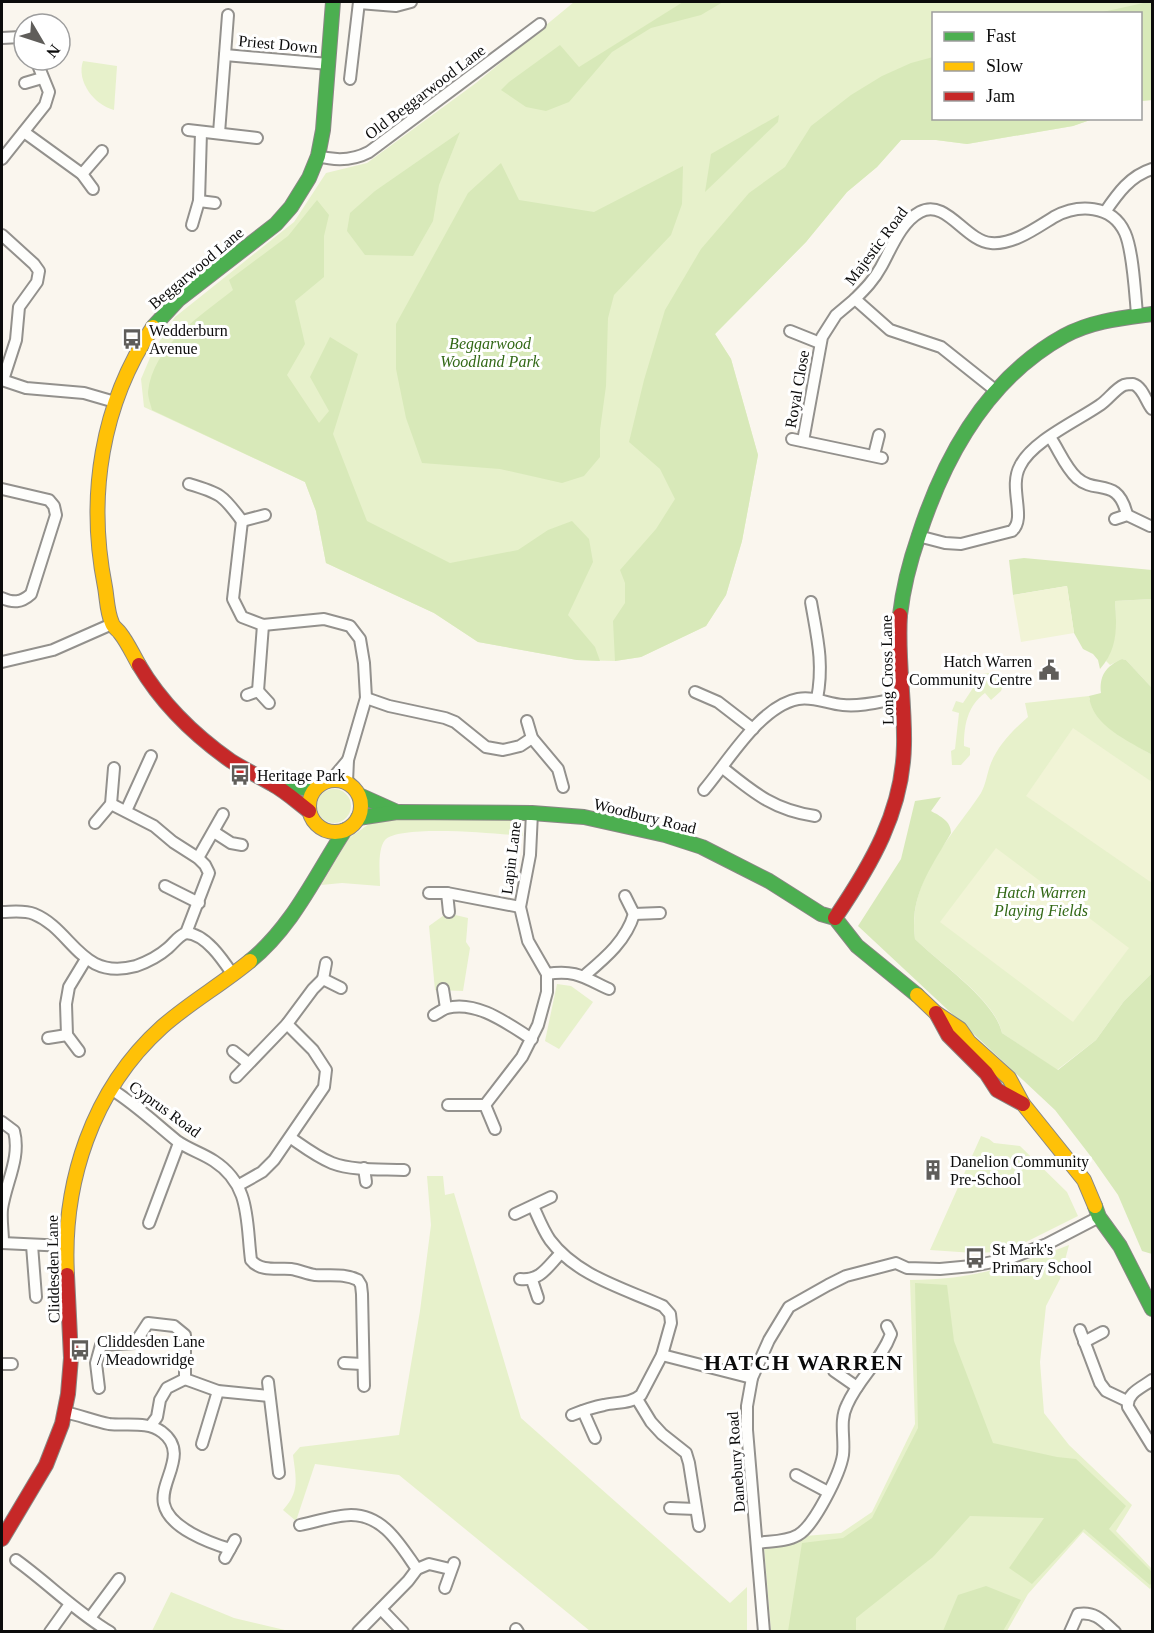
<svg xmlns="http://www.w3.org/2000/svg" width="1154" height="1633" font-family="'Times New Roman',serif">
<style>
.green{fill:#e7f1cb}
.forest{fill:#d8e9b9}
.pitch{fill:#f1f4d6}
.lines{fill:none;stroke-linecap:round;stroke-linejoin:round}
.street-casing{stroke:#93918d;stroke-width:14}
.fast-casing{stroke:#898784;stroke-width:16}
.slow-casing{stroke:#898784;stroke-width:16}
.jam-casing{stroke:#898784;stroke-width:16}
.street{stroke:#fefefc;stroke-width:10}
.fast{stroke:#4caf50;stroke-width:14}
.slow{stroke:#ffc107;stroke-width:14}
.jam{stroke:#c62828;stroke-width:14}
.labels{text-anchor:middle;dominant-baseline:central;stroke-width:6;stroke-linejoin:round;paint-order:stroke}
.street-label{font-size:16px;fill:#0b0b0b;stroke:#fff}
.poi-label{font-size:16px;fill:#0b0b0b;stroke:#fff;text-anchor:start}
.park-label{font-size:16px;font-style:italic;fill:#326816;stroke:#fff}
.district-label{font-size:22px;font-weight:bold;letter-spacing:1.5px;fill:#0b0b0b;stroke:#fff}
</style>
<rect width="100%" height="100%" fill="#faf6ee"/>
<!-- green -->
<g class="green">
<path d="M574,2H1152V100L1141,101L1140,14H934V118L1093,119L1073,126L967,144L936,140H901L877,167L847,192L806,242L715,334L731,359L758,455L742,541L726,595L706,626L641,657L615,661L577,660L478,642L434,613L326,563L316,511L305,482L144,407L141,379L152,353L175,317L294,222L326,173L367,163L476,83Z"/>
<path d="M83,61L117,66L114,110C94,105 76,81 83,61Z"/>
<path d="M1152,599V688L1126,660L1122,659L1110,665L1106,661C1116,641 1117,623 1115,601Z"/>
<path d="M989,673L999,676L1003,686L1001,691L991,700L985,693C967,706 964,726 964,746L970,748V755L961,765H952L951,751L955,749L959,713L952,711L956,701L963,703L973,688L981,681L977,675Z"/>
<path d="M1089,696V699L1129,741L1152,755V973L1124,1001L1096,1040L1057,1070L1002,1033C995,999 940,964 915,939C907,880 951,838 981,793C986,784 987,773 991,763C999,744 1013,730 1028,717L1025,703Z"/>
<circle cx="334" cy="806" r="17"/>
<path d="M397,818L523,820V836C500,834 400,824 385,840C377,850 380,874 380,886L342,883L321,885L349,838L372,822Z"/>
<path d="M447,913L468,918L466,942L470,948L463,991L435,990L429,926Z"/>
<path d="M557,984L571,986L593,1002L559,1049L545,1041Z"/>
<path d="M981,1136L989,1139L994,1143L1020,1146L1067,1192L1078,1216L1026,1242L996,1252L974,1253L930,1250Z"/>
<path d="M427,1176H443L445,1195L454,1193L521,1418L730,1603L747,1587V1631H590L399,1475L315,1464L296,1521L283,1510C300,1491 296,1479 293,1455L300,1447L399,1435L420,1311L431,1225Z"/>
<path d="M1069,1245L1060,1279L1046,1306L1040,1362L1044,1413L1069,1445L1132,1505L1116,1531L1152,1569V1586L1150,1589L1083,1532L1028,1594L1007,1631H771L764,1547L800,1541L805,1536L841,1533L872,1512L915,1424L910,1280C970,1280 1014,1266 1069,1245Z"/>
<path d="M171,1592L234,1618L289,1631H152Z"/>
</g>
<!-- forest -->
<g class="forest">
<path d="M683,2H723L701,15L651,28L612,52L569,102L546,111L526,107L501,90L509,82L560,45L579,67Z"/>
<path d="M1148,2H1152V100L1141,101L1140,14L1098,13Z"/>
<path d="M933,57L934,118L1093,119L1073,126L967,144L936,140H901L877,167L847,192L806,242L715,334L731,359L758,455L742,541L726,595L706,626L641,657L615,661L613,621L625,603V583L620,570L656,529L675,499L660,469L629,442L644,380L665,310L701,249L749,193L785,167L811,126L851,95L882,76L911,63Z"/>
<path d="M779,115L778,122L705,192L711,154Z"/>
<path d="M460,132L439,185L433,221L413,256L365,255L347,231L350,213L375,191Z"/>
<path d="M501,163L519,200L594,212L683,166L682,204L671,235L614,295L608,318L606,386L600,430V457L584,476L562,483L500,469L422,463L406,418L396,369V324L468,193Z"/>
<path d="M317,200L329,215L324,236V277L295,301L305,344L287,375L319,423L329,411L310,377L330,337L358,354L333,434L367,521L450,563L518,550L548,530L572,521L589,539L593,562L568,615L595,647L600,661L577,660L478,642L434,613L326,563L316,511L305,482L152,410C151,405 148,398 148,392C153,346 200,316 233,290L229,280L288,236Z"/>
<path d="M1024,558L1152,570V599L1115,601C1117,626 1118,649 1100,669L1098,660L1093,654L1083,649L1074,633L1067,586L1013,595L1009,560Z"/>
<path d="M1122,659L1126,660L1152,688V755C1129,741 1092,726 1089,696L1101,693C1099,676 1106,666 1122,659Z"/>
<path d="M941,797L931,811C940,816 951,821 951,833C931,868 909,895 915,939C940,964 994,999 1002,1033L1058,1070L1096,1040L1124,1001L1152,973V1254L1142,1251L1118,1195L1092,1158L1055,1110L858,926L901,859L915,801Z"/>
<path d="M915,1283L947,1285L954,1341L993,1443L1057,1457L1076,1459L1126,1506L1109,1529L1152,1572V1582L1150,1585L1084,1529L1032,1584L1009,1568L1044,1518L970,1516L933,1557L856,1618V1631H788L802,1543L843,1538L872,1518L918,1428Z"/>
<path d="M986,1586L1021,1600L1003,1631H943L958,1595Z"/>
</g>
<!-- pitch -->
<g class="pitch">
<path d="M1067,586L1074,633L1021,642L1013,595Z"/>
<path d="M1073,728L1152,782V883L1026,796Z"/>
<path d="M996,848L1129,948L1073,1022L940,922Z"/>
</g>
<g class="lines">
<!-- street casing -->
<g class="street-casing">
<g id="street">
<path d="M359,3L396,6L411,2"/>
<path d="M2,38L21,37L24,39"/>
<path d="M225,55L329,64"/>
<path d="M350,79L359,2"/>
<path d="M25,83L42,78"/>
<path d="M188,130L257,138"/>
<path d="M24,132L82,174L93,189"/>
<path d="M219,133L228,15"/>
<path d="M318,156C336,161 352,161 369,152L540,24"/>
<path d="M2,159L45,105L49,92L36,60"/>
<path d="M82,174L102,151"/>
<path d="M199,201L215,203"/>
<path d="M1105,212C1118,193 1130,176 1152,169"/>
<path d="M192,225L199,201L201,132"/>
<path d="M2,235L34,264L39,271L37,282L19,307L16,340L3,380"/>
<path d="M790,331L820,343"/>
<path d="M2,380L26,388L84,393L115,402"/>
<path d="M995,390L941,347L890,330L855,299C865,289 874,280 881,267C891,249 901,222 920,212C946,198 965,241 991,243C1013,245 1036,228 1054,217C1078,204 1112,204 1125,233C1133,251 1135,293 1137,314"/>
<path d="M1050,437C1059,450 1065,467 1077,478C1096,495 1118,476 1127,515"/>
<path d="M792,439L882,458"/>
<path d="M803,441L822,337L836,315L855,299"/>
<path d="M874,455L879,435"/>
<path d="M189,484C220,493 223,495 242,521L265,515"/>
<path d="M2,489L49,500L54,506L56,515L31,594C21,603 13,603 2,598"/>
<path d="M1115,519L1127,515L1150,526"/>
<path d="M242,521L233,599L242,617L263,625L324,619L350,626L360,639L364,663L366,698L348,760L347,782"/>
<path d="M918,536L945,543L961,544L1012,531C1027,518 1008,488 1020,466C1032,441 1077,421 1100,405C1108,400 1115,389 1124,385C1127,384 1131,384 1133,384C1143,387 1146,402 1152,409"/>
<path d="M811,602C817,637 824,663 817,699"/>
<path d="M2,662L53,650L112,624"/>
<path d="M258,691L263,625"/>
<path d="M695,692L718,702L753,729"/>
<path d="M247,695L258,691L269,703"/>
<path d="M366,698L389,706L445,718L455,722L486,747L503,750L520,746L532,738"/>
<path d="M527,721L532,738L558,769L563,787"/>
<path d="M723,768C754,793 774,810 815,816"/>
<path d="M332,779L348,760"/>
<path d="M704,790C728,762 760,706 798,699C814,696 828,704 843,705C862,707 883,701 902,698"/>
<path d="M111,804L154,826L173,842L198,858L205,865L209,873L186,933"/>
<path d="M126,811L151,756"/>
<path d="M95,823L111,804L114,768"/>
<path d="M214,832L231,843L242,845"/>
<path d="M198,858L223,814"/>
<path d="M165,886L199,903"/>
<path d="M429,893H447L520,907"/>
<path d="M447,893L449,912"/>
<path d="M625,896L634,914L660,913"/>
<path d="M2,912C12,912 24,910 34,914C73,930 80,981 136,966C147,962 159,956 168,948C174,943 178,936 186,933"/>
<path d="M186,933C206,934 223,960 233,975"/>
<path d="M326,963L323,979L341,988"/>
<path d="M547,974C575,969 585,978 609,989"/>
<path d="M584,976C605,958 626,941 634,914"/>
<path d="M443,989L446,1008"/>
<path d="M434,1015C438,1013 443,1009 447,1008C477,1000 508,1024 532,1039"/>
<path d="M48,1038L67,1035"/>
<path d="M79,1051L67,1035L66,1004L69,987L86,959"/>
<path d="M233,1051L248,1063"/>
<path d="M236,1077L287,1024L313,989L323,979"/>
<path d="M111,1089C135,1104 155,1123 177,1141C188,1149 202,1153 214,1161C251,1185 246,1221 251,1260C260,1272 278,1268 291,1269C299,1270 307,1274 315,1275C330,1276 344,1273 358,1280L361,1285L362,1294L364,1386"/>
<path d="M448,1105H485L495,1129"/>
<path d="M485,1105L522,1057L538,1025L547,992V974L528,941L520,907L530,855L532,813"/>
<path d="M2,1122L14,1131C21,1158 6,1182 2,1209C1,1220 3,1232 3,1242"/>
<path d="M291,1138C304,1147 317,1157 332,1163C353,1171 381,1169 404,1170"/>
<path d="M364,1168L366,1182"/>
<path d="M239,1185L262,1172L274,1160L324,1087L326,1070L313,1050L287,1024"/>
<path d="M533,1206C538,1217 543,1230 550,1240C577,1276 623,1288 663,1306L670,1314L671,1323L662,1355L641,1395C631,1404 616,1402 604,1405C593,1407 582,1411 572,1415"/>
<path d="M515,1214L551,1197"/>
<path d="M149,1223L179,1143"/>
<path d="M2,1243L66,1246"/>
<path d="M32,1245L36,1297"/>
<path d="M520,1279C541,1281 547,1267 561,1253"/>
<path d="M532,1280L538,1298"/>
<path d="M1080,1330L1100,1383L1106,1391L1127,1401"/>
<path d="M1084,1342L1103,1332"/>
<path d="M662,1355L752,1378"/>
<path d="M344,1363L362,1364"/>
<path d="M2,1364H12"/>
<path d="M834,1371L857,1387"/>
<path d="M185,1379L218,1391L269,1396"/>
<path d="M1152,1380C1143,1387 1126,1393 1128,1407L1152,1446"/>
<path d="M268,1382L279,1473"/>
<path d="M99,1388L96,1363L101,1345L135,1343L148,1323L174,1326L185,1335V1379L167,1388L160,1400L157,1417L151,1425"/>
<path d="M637,1399L651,1422L662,1434L686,1453L689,1463L699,1526"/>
<path d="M583,1411L595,1438"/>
<path d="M64,1412C79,1415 94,1421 109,1424C126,1426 148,1421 162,1432C190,1453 159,1481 164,1504C169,1528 210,1543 230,1549"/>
<path d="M202,1444L218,1391"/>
<path d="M796,1475L828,1492"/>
<path d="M670,1508L696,1509"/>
<path d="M300,1525C315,1522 336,1515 351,1515C384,1515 400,1545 417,1569"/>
<path d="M757,1543C770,1541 786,1542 798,1535C814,1526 840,1474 843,1455C845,1438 839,1421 847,1405C858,1379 881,1361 891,1334L887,1326"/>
<path d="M225,1558L235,1540"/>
<path d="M16,1560C48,1583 76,1612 110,1632"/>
<path d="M445,1588L454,1563"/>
<path d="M381,1609L403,1632"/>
<path d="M90,1618L119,1579"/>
<path d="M516,1629L518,1632"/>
<path d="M50,1632L70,1604"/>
<path d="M358,1632L408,1581L417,1569L429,1564L450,1569"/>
<path d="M764,1632L747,1430V1406L752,1378L769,1340L789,1307L828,1285L846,1276L896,1263L907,1268L940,1269L972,1266L1008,1259L1047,1244L1099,1217"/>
<path d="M1070,1632L1078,1614C1095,1611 1103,1621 1115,1632"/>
</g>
</g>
<!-- fast casing -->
<g class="fast-casing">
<g id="fast">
<path d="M153,327L178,300L276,224L291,207L309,178L318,156L323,130L333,2"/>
<path d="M900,615C903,588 910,561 919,535C945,455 988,378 1064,336C1091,321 1122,318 1152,314"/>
<path d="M274,785L315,789"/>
<path d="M359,795L397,812"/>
<path d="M358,818L397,812L532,813L584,817L665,835L702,847L769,881L821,914L835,918L857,946L917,995"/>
<path d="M250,961C293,926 315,876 345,830"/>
<path d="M1095,1206L1099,1217L1120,1246L1152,1309"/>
</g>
</g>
<!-- slow casing -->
<g class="slow-casing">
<g id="slow">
<path d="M139,665C133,655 128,643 120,633C118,630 113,627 112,623C107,612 107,598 105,587C87,497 101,404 153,327"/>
<circle cx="335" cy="806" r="26"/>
<path d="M917,995L936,1013L960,1029L969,1042L1009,1078L1023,1104L1084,1180L1095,1206"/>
<path d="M67,1275C62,1183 92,1090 162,1027C189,1003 221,985 250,961"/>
</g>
</g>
<!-- jam casing -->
<g class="jam-casing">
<g id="jam">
<path d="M139,665C162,704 194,735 231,761C244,769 258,776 272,784C285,791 297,802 309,811"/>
<path d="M835,918C871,865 903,811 904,745C905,702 897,659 900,615"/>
<path d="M936,1013L948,1035L986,1073L997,1090L1023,1104"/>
<path d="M2,1539L46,1465L62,1424L68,1394L71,1358L67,1275"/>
</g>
</g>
<!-- street -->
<use href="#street" class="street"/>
<!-- fast -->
<use href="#fast" class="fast"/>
<!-- slow -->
<use href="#slow" class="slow"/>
<!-- jam -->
<use href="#jam" class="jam"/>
</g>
<!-- icons -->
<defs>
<g id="bus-bare" transform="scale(1.62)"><path d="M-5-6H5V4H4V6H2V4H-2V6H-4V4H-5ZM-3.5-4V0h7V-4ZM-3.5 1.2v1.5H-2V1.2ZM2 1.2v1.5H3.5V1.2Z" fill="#5f5d5a" stroke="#fff" stroke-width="2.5" paint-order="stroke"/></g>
<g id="civic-bare" transform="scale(1.62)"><path d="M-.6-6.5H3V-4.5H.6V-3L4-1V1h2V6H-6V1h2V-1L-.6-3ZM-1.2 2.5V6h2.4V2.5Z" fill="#5f5d5a" stroke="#fff" stroke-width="2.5" paint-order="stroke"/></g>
<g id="building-bare" transform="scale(1.62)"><path d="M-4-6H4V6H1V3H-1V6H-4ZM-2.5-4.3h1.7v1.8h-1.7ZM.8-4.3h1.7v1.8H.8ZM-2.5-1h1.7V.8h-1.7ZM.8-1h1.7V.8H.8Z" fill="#5f5d5a" stroke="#fff" stroke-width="2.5" paint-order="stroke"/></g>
</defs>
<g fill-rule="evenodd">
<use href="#bus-bare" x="132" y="339"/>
<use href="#civic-bare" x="1049" y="670"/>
<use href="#bus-bare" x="240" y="775"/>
<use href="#building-bare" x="933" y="1170"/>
<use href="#bus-bare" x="975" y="1258"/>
<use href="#bus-bare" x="80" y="1350"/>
</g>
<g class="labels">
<!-- street labels -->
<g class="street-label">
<text transform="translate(278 44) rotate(5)">Priest Down</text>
<text transform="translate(425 92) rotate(-37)">Old Beggarwood Lane</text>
<text transform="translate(876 246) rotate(-53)">Majestic Road</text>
<text transform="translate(196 268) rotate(-40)">Beggarwood Lane</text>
<text transform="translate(797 389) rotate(-80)">Royal Close</text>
<text transform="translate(887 670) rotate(-91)">Long Cross Lane</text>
<text transform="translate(645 816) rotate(14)">Woodbury Road</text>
<text transform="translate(511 858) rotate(-83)">Lapin Lane</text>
<text transform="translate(165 1109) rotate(36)">Cyprus Road</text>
<text transform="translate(53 1269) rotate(-91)">Cliddesden Lane</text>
<text transform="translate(736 1462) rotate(-94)">Danebury Road</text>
</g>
<!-- poi labels -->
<g class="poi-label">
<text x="149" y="330">Wedderburn<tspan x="149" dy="18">Avenue</tspan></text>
<text x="1032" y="661" text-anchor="end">Hatch Warren<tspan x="1032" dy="18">Community Centre</tspan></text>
<text x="257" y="775">Heritage Park</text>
<text x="950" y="1161">Danelion Community<tspan x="950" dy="18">Pre-School</tspan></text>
<text x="992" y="1249">St Mark's<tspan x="992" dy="18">Primary School</tspan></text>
<text x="97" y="1341">Cliddesden Lane<tspan x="97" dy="18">/ Meadowridge</tspan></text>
</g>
<!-- park labels -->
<g class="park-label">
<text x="490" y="343">Beggarwood<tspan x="490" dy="18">Woodland Park</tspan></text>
<text x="1041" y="892">Hatch Warren<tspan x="1041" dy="18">Playing Fields</tspan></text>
</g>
<!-- district labels -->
<g class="district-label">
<text x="804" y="1362">HATCH WARREN</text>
</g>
</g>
<!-- border -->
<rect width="1154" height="1633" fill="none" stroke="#0b0b0b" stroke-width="6"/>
<!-- legend -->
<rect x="932" y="12" width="210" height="108" fill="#ffffff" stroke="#9d9d9d" stroke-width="1.5"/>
<rect x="944" y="32" width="30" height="9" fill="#4caf50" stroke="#9d9d9d" stroke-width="1.5"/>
<text x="986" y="42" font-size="18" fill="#0b0b0b">Fast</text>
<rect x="944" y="62" width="30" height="9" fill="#ffc107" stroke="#9d9d9d" stroke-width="1.5"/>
<text x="986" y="72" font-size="18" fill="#0b0b0b">Slow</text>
<rect x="944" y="92" width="30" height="9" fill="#c62828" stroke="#9d9d9d" stroke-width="1.5"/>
<text x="986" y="102" font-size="18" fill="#0b0b0b">Jam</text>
<!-- north arrow -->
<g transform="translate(42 42) rotate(129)"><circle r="28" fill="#ffffff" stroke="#9d9d9d" stroke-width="1.5"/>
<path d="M0-4.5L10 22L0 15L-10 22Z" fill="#5f5d5a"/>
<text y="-9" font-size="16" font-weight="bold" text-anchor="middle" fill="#0b0b0b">N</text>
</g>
</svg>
